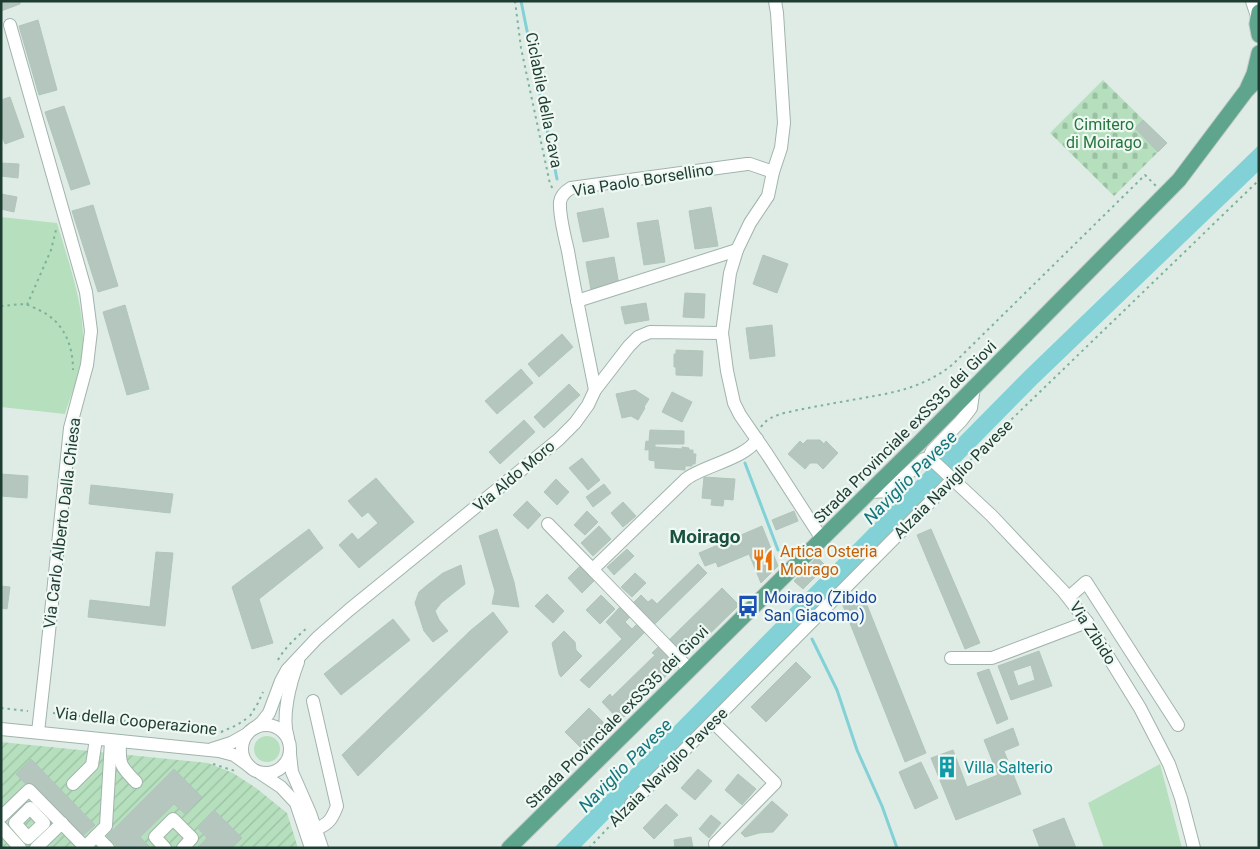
<svg xmlns="http://www.w3.org/2000/svg" width="1260" height="849" font-family="Roboto,sans-serif">
<style>
.green{fill:#b5dfbd}
.cemetery{fill:url(#cemetery-stones)}
.garden{fill:url(#garden-furrows)}
.water{fill:#81d1d6}
.lines{fill:none;stroke-linecap:round;stroke-linejoin:round}
.stream{stroke:#81d1d6;stroke-width:3}
.building{fill:#b4c6bd;stroke:#b1c6bb;fill-rule:evenodd}
.minor-casing{stroke:#a1b4ac;stroke-width:14}
.major-casing{stroke:#c0c9c6;stroke-width:17}
.path{stroke:#7cb29c;stroke-width:2;stroke-dasharray:2.5 4;stroke-linecap:butt}
.minor{stroke:#fff;stroke-width:12}
.major{stroke:#5fa58d;stroke-width:15}
.labels{text-anchor:middle;dominant-baseline:central;stroke-width:4.5;stroke-linejoin:round;paint-order:stroke}
.street-label{font-size:16px;fill:#1e3d32;stroke:#eff8f3}
.park-label{font-size:16px;fill:#25773e;stroke:#eff8f3}
.food-label{font-size:16px;fill:#c56008;stroke:#eff8f3;text-anchor:start}
.transit-label{font-size:16px;fill:#164399;stroke:#eff8f3;text-anchor:start}
.culture-label{font-size:16px;fill:#0d838f;stroke:#eff8f3;text-anchor:start}
.water-label{font-size:18px;font-style:italic;fill:#14757d;stroke:#eff8f3}
.quarter-label{font-size:19px;font-weight:bold;fill:#19503e;stroke:#eff8f3}
</style>
<defs>
<pattern id="cemetery-stones" width="16" height="16" patternUnits="userSpaceOnUse" patternTransform="scale(1.25)"><rect width="16" height="16" fill="#b5dfbd"/><path d="M2 7V4a2 2 0 0 1 4 0v3zM10 15v-3a2 2 0 0 1 4 0v3z" fill="#9bc0a3"/></pattern>
<pattern id="garden-furrows" width="10" height="10" patternUnits="userSpaceOnUse" patternTransform="scale(1.25)"><rect width="10" height="10" fill="#b5dfbd"/><path d="M-1 1l2-2M0 10L10 0M9 11l2-2" fill="none" stroke="#9bc0a3"/></pattern>
</defs>
<rect width="100%" height="100%" fill="#dfece5"/>
<!-- green -->
<g class="green">
<path d="M1,217L57,223C69,264 90,320 81,362C78,380 70,397 65,414L1,407Z"/>
<circle cx="267" cy="749" r="13"/>
<path d="M1160,764L1182,848H1104L1088,803Z"/>
</g>
<!-- cemetery -->
<path class="cemetery" d="M1103,80L1167,143L1114,196L1050,133Z"/>
<!-- garden -->
<path class="garden" d="M1,742L208,763L233,773L256,788L287,813L298,848H1Z"/>
<!-- water -->
<path class="water" d="M1259,145V171L1037,384L580,848H554L1025,371Z"/>
<g class="lines">
<!-- stream -->
<g class="stream">
<path d="M521,1L557,179"/>
<path d="M745,463L778,550"/>
<path d="M812,639L837,690L857,750L882,806L897,848"/>
</g>
</g>
<!-- building -->
<g class="building">
<path d="M1,1H20V4L1,11Z"/>
<path d="M38,20L57,90L39,95L19,26Z"/>
<path d="M10,97L24,137L5,144L1,134V100Z"/>
<path d="M64,106L90,184L71,190L45,112Z"/>
<path d="M1143,120L1167,143L1158,152L1135,128Z"/>
<path d="M1,163L19,164L18,178L1,176Z"/>
<path d="M1,194L17,197L14,212L1,209Z"/>
<path d="M93,205L118,286L98,292L72,211Z"/>
<path d="M711,207L718,246L695,249L689,211Z"/>
<path d="M603,208L609,237L583,242L577,213Z"/>
<path d="M658,220L665,262L644,265L637,223Z"/>
<path d="M763,255L788,264L777,293L753,284Z"/>
<path d="M614,257L619,285L591,290L586,262Z"/>
<path d="M685,293L705,294L704,318L683,317Z"/>
<path d="M646,303L649,320L625,324L621,307Z"/>
<path d="M125,305L149,389L127,395L103,312Z"/>
<path d="M772,325L775,356L750,359L746,328Z"/>
<path d="M562,334L573,347L539,377L528,364Z"/>
<path d="M676,350L703,351L702,376L676,375V367H674V354H676Z"/>
<path d="M521,369L533,383L497,414L485,401Z"/>
<path d="M569,384L580,395L544,428L534,417Z"/>
<path d="M635,390L649,399L644,407L645,408L638,420L631,416L622,418L616,394Z"/>
<path d="M672,392L692,402L682,422L662,412Z"/>
<path d="M524,420L535,432L500,464L489,452Z"/>
<path d="M650,430L684,431V444H655V443L649,441Z"/>
<path d="M807,440H820L824,444L826,441L838,453L823,469L817,463H810L805,469L788,454L800,441L803,444Z"/>
<path d="M646,441L655,443V449L645,450Z"/>
<path d="M655,447L682,449V447L689,448V450H693V454H696L695,464H692V466H685V470L655,468V461L649,460V450L654,449Z"/>
<path d="M582,458L600,480L588,490L569,468Z"/>
<path d="M1,474L28,476L27,498L1,496Z"/>
<path d="M704,477L735,479L733,500L724,499L723,506L711,505L712,499L702,498Z"/>
<path d="M376,478L414,522L359,568L339,545L352,533L358,540L378,523L368,512L362,517L348,501Z"/>
<path d="M556,479L569,492L557,505L544,492Z"/>
<path d="M604,484L611,493L593,507L586,497Z"/>
<path d="M91,485L173,494L170,513L89,504Z"/>
<path d="M527,501L541,515L528,529L513,515Z"/>
<path d="M623,502L636,516L623,527L611,513Z"/>
<path d="M587,511L598,522L585,535L574,525Z"/>
<path d="M794,511L798,521L776,530L772,520Z"/>
<path d="M599,526L611,539L593,556L581,543Z"/>
<path d="M762,526L778,566L761,583L749,554L718,567L716,562L705,566L699,553Z"/>
<path d="M309,529L323,548L259,599L273,643L252,649L232,587Z"/>
<path d="M497,529L514,582L519,607L492,604L495,591L479,536Z"/>
<path d="M931,529L980,643L965,649L917,535Z"/>
<path d="M627,549L634,556L614,575L607,567Z"/>
<path d="M156,552L173,553L165,626L88,617L90,600L150,607Z"/>
<path d="M817,557L826,566L803,589L794,581Z"/>
<path d="M698,564L707,573L656,623L652,625L632,604L641,595L648,602L652,599L657,604Z"/>
<path d="M461,565L465,584L441,603L435,611L439,620L448,631L433,642L424,631L415,603L419,592L426,586L443,573Z"/>
<path d="M580,566L586,572L587,570L596,579L582,593L568,578Z"/>
<path d="M635,573L646,583L632,597L621,587Z"/>
<path d="M1,586L10,587L7,609L1,608Z"/>
<path d="M722,588L739,605L685,658L668,641Z"/>
<path d="M547,594L564,611L553,623L535,606Z"/>
<path d="M601,595L615,609L600,624L586,610Z"/>
<path d="M863,595L926,753L905,762L842,603Z"/>
<path d="M621,606L631,616L625,622L632,629L638,623L646,631L589,688L580,680L622,639L606,622Z"/>
<path d="M493,612L508,632L358,776L342,755L470,631Z"/>
<path d="M393,619L410,640L341,695L324,674Z"/>
<path d="M564,631L575,642L576,650L582,656L561,677L559,674L552,643Z"/>
<path d="M661,644L679,663L620,721L602,702L610,694L612,697L655,655L652,653Z"/>
<path d="M1039,651L1052,686L1011,700L998,666ZM1031,665L1035,680L1018,686L1013,671Z"/>
<path d="M796,662L811,677L766,722L751,707Z"/>
<path d="M989,669L1008,719L997,724L977,673Z"/>
<path d="M589,708L605,724L581,748L565,732Z"/>
<path d="M1013,728L1019,745L1004,751L1021,794L956,820L931,758L953,750L967,787L998,775L984,740Z"/>
<path d="M31,759L95,825L79,839L16,774Z"/>
<path d="M921,762L938,798L915,809L899,772Z"/>
<path d="M174,769L202,797L185,814L174,804L140,837L150,847V848H119L107,836Z"/>
<path d="M698,769L712,781L695,800L681,788Z"/>
<path d="M738,774L756,789L742,805L725,790Z"/>
<path d="M772,801L788,815L773,832L759,833L745,837L741,833Z"/>
<path d="M666,804L678,815L654,839L643,828Z"/>
<path d="M214,810L242,838L232,848H197L207,838L197,827Z"/>
<path d="M711,815L721,823L709,838L699,829Z"/>
<path d="M1064,818L1076,848H1040L1033,830Z"/>
<path d="M691,837L693,848H675L674,840Z"/>
</g>
<g class="lines">
<!-- minor casing -->
<g class="minor-casing">
<g id="minor">
<path d="M775,1L777,13L784,123L781,148L773,172L768,196L750,223L737,250L730,273L722,333L727,371L734,403L740,415L767,454L822,539"/>
<path d="M1252,1L1257,16"/>
<path d="M10,25L86,292L91,331L87,365L70,428L46,661L38,732"/>
<path d="M577,301L737,250"/>
<path d="M595,390C586,344 576,298 568,251C565,238 559,215 560,202C561,195 566,191 571,188L747,164H750L773,172"/>
<path d="M931,459L930,455L932,451L961,421L971,408L974,387"/>
<path d="M870,492L889,491L924,459H931L991,515L1063,591L1087,622L1140,708L1169,764L1181,798L1194,848"/>
<path d="M548,524L594,571"/>
<path d="M1069,597L1086,582L1178,725"/>
<path d="M951,658H992L1087,622"/>
<path d="M690,670L594,571V568L686,479C703,466 747,458 757,439"/>
<path d="M313,701L337,806C332,819 329,824 316,829"/>
<path d="M713,722L775,783L715,844"/>
<circle cx="266" cy="749" r="24"/>
<path d="M255,728L262,722L269,713L281,681L287,670L317,638L349,610L558,440L575,423L588,405L595,390L629,346L638,337L650,332L722,333"/>
<path d="M1,729L219,751L234,755L248,765"/>
<path d="M288,738C281,717 290,683 298,662"/>
<path d="M120,741C119,764 120,766 136,782"/>
<path d="M212,749L231,743L247,734"/>
<path d="M290,754L292,772L310,813L322,848"/>
<path d="M260,773L281,787L296,803L311,848"/>
<path d="M73,784L92,765L96,739"/>
<path d="M631,804L953,479"/>
<path d="M30,808L44,823L28,838L15,823Z"/>
<path d="M1,817L29,790L85,847"/>
<path d="M1,827L20,848"/>
<path d="M96,836L108,848"/>
<path d="M36,848L62,823"/>
<path d="M84,848L106,826L111,741"/>
<path d="M165,848L155,837L173,819L192,838L183,848"/>
</g>
</g>
<!-- major casing -->
<g class="major-casing">
<g id="major">
<path d="M1259,12L1257,24L1259,35"/>
<path d="M1248,87L1254,74L1259,53"/>
<path d="M509,848L919,443L1179,180L1246,91L1259,78"/>
</g>
</g>
<!-- path -->
<g class="path">
<path d="M515,1L521,48L550,184L553,189"/>
<path d="M27,305L51,250L56,230"/>
<path d="M1,306C9,306 21,303 28,305C32,306 36,309 39,310C63,321 73,344 73,370"/>
<path d="M761,427C767,418 775,416 784,413C807,408 829,404 852,400C890,393 920,390 952,365L1145,175L1156,186"/>
<path d="M961,470L985,445L1259,180"/>
<path d="M278,660C285,647 297,637 308,627"/>
<path d="M1,708L28,711"/>
<path d="M53,713L221,732L237,725L246,719"/>
<path d="M250,716L258,703L263,692"/>
<path d="M213,764L235,771"/>
<path d="M589,848L623,812"/>
</g>
<!-- minor -->
<use href="#minor" class="minor"/>
<!-- major -->
<use href="#major" class="major"/>
</g>
<!-- icons -->
<defs>
<g id="restaurant-bare" transform="scale(1.725)"><path d="M-5-6h1v4h1v-4h1v4h1v-4h1v5L-1.5 .5V6h-2V.5L-5-1ZM5-6V6H3V1.5H1.5Q1.5-4 5-6Z" fill="#e8710a" stroke="#eff8f3" stroke-width="2.5" paint-order="stroke"/></g>
<g id="bus-bare" transform="scale(1.725)"><path d="M-5-6H5V4H4V6H2V4H-2V6H-4V4H-5ZM-3.5-4V0h7V-4ZM-3.5 1.2v1.5H-2V1.2ZM2 1.2v1.5H3.5V1.2Z" fill="#1a4fb4" stroke="#eff8f3" stroke-width="2.5" paint-order="stroke"/></g>
<g id="building-bare" transform="scale(1.725)"><path d="M-4-6H4V6H1V3H-1V6H-4ZM-2.5-4.3h1.7v1.8h-1.7ZM.8-4.3h1.7v1.8H.8ZM-2.5-1h1.7V.8h-1.7ZM.8-1h1.7V.8H.8Z" fill="#0f9aa8" stroke="#eff8f3" stroke-width="2.5" paint-order="stroke"/></g>
</defs>
<g fill-rule="evenodd">
<use href="#restaurant-bare" x="763" y="560"/>
<use href="#bus-bare" x="748" y="606"/>
<use href="#building-bare" x="947" y="767"/>
</g>
<g class="labels">
<!-- street labels -->
<g class="street-label">
<text transform="translate(544 100) rotate(79)">Ciclabile della Cava</text>
<text transform="translate(643 180) rotate(-9)">Via Paolo Borsellino</text>
<text transform="translate(905 432) rotate(-45)">Strada Provinciale exSS35 dei Giovi</text>
<text transform="translate(514 476) rotate(-40)">Via Aldo Moro</text>
<text transform="translate(953 479) rotate(-45)">Alzaia Naviglio Pavese</text>
<text transform="translate(62 523) rotate(-83)">Via Carlo Alberto Dalla Chiesa</text>
<text transform="translate(1093 633) rotate(57)">Via Zibido</text>
<text transform="translate(617 717) rotate(-45)">Strada Provinciale exSS35 dei Giovi</text>
<text transform="translate(136 721) rotate(6)">Via della Cooperazione</text>
<text transform="translate(668 767) rotate(-45)">Alzaia Naviglio Pavese</text>
</g>
<!-- park labels -->
<g class="park-label">
<text x="1104" y="124">Cimitero<tspan x="1104" dy="18">di Moirago</tspan></text>
</g>
<!-- food labels -->
<g class="food-label">
<text x="780" y="551">Artica Osteria<tspan x="780" dy="18">Moirago</tspan></text>
</g>
<!-- transit labels -->
<g class="transit-label">
<text x="764" y="597">Moirago (Zibido<tspan x="764" dy="18">San Giacomo)</tspan></text>
</g>
<!-- culture labels -->
<g class="culture-label">
<text x="964" y="767">Villa Salterio</text>
</g>
<!-- water labels -->
<g class="water-label">
<text transform="translate(910 477) rotate(-45)">Naviglio Pavese</text>
<text transform="translate(625 765) rotate(-45)">Naviglio Pavese</text>
</g>
<!-- quarter labels -->
<g class="quarter-label">
<text x="705" y="536">Moirago</text>
</g>
</g>
<!-- border -->
<rect width="1260" height="849" fill="none" stroke="#1e3d32" stroke-width="5"/>
</svg>
